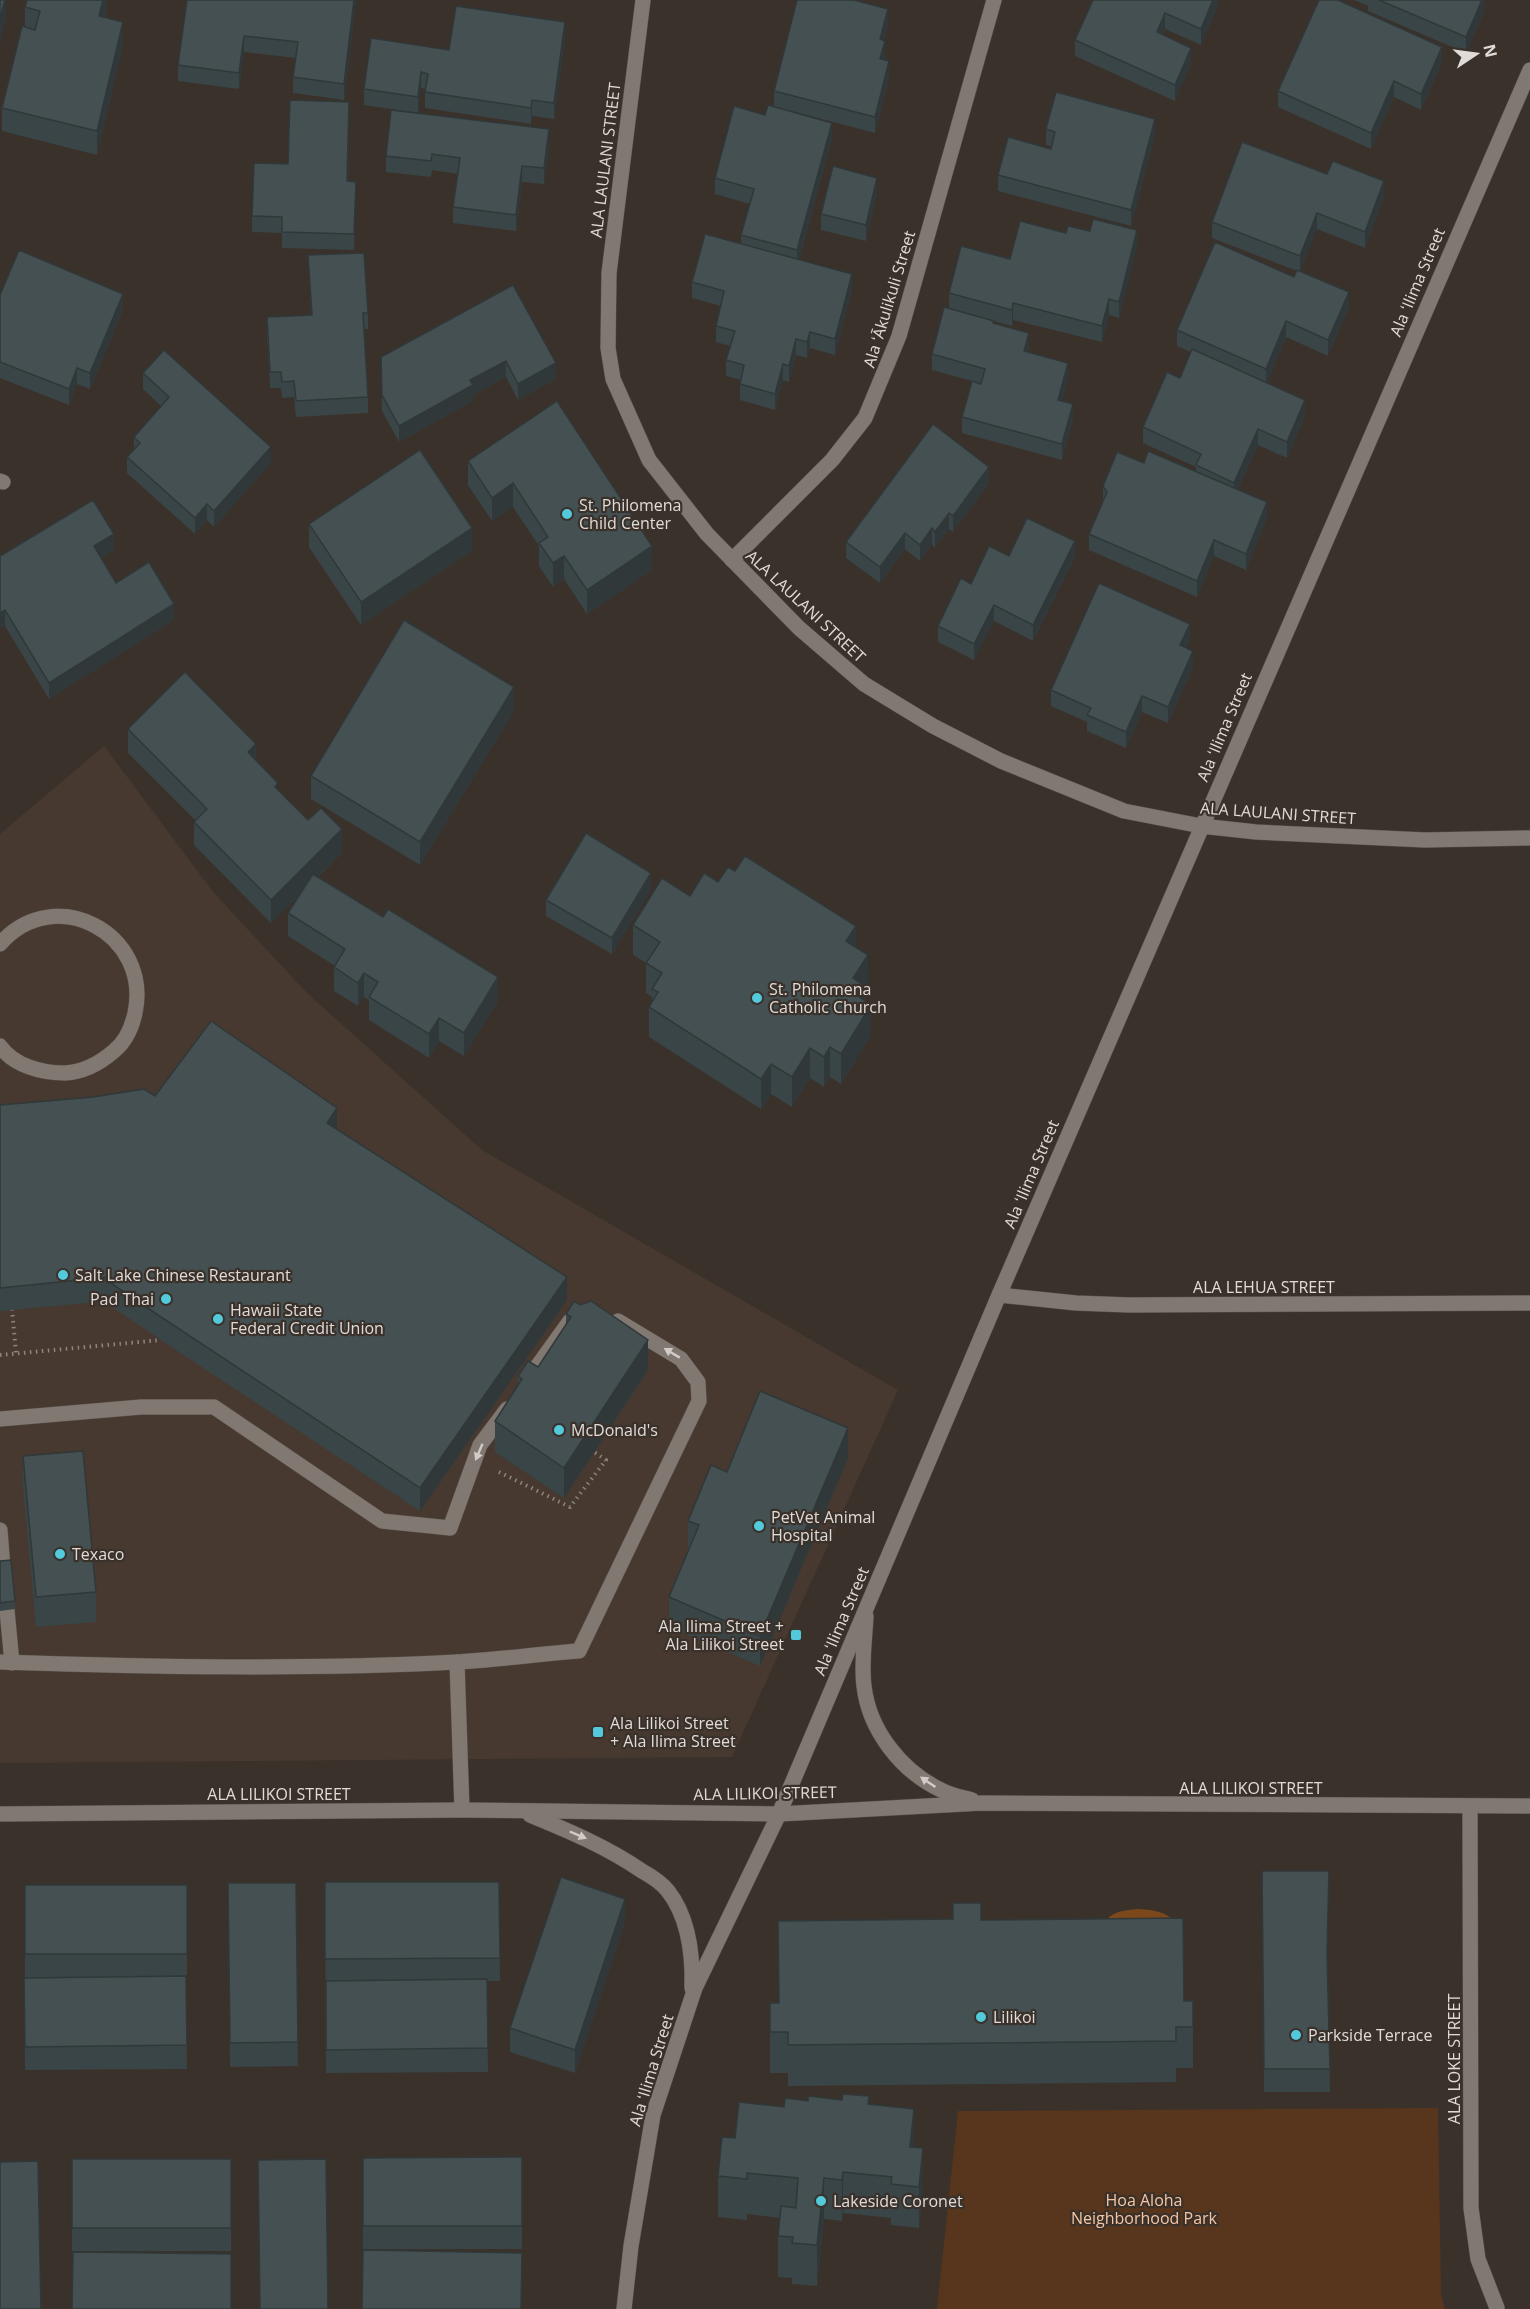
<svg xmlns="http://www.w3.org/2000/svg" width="1530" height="2309" font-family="'Open Sans',sans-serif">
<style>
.built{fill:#47392f}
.green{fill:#57361d}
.water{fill:#7c471b}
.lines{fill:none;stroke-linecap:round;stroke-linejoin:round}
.service-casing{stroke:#564f4b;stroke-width:16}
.minor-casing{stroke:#564f4b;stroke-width:16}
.tertiary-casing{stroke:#564f4b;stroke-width:16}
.path{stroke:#8c8580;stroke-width:4;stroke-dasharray:1.5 4.5;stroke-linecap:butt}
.service{stroke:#817871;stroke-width:15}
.minor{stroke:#817871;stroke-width:15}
.tertiary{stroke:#817871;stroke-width:15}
.wall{fill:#3a4547}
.shaded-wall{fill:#303839}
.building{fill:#445052;stroke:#303839;stroke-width:1.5}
.oneway{fill:#d2ccc8}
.poi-dot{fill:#53cadc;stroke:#3a312b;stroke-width:2}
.labels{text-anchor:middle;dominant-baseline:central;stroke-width:4.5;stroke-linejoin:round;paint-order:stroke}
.street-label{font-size:16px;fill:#e0dbd7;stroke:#3a312b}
.poi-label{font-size:16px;fill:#e0dbd7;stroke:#3a312b;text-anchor:start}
.park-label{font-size:16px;fill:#f7c5a2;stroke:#3a312b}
</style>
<rect width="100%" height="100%" fill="#3a312b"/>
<!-- built -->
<path class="built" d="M104,746L214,893L307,993L482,1150L898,1390L732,1757L0,1763V834Z"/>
<!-- green -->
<path class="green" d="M1438,2108L1441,2294L1445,2309H937L958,2111Z"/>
<!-- water -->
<path class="water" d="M1138,1909C1156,1910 1168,1912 1179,1926L1105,1922C1112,1911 1126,1910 1138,1909Z"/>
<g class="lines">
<!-- service casing -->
<g class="service-casing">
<g id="service">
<path d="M0,944C54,882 152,933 135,1013C132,1027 125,1042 114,1051C99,1064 84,1072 65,1073C42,1073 14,1066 0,1046"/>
<path d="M526,1382L570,1321"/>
<path d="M0,1419L141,1407H214L382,1521L450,1528L480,1445L507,1409"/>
<path d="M0,1530L3,1568"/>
<path d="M7,1610L12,1663"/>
<path d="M0,1662C152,1667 304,1670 456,1662C497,1660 538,1654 579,1651L699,1401L698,1382L681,1359L618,1321"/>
<path d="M457,1662L462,1810"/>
</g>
</g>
<!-- minor casing -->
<g class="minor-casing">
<g id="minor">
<path d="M643,0L609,273L608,348L613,379L649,460L707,534L799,628L864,684L933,726L1001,761L1124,811L1201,826L1256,832L1425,840L1530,838"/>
<path d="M0,481L3,482"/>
<path d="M732,560L832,460L865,418L899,336L994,0"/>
<path d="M999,1295L1076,1303L1129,1305L1530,1303"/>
<path d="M1470,1807L1471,2208L1478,2259L1497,2308"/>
</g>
</g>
<!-- tertiary casing -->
<g class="tertiary-casing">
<g id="tertiary">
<path d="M866,1616C865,1638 861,1664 864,1686C869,1730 901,1771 941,1790C950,1795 961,1797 972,1800"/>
<path d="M0,1814L462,1810L779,1814L982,1803L1530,1806"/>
<path d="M530,1815C569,1831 607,1847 642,1871C651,1876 661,1882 668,1891C689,1918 693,1955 692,1988"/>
<path d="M624,2309L631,2246L653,2115L695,1988L779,1814L999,1295L1530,70"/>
</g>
</g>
<!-- path -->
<g class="path">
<path d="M12,1309L16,1353"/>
<path d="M0,1355L161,1340"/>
<path d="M499,1472L570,1507L606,1460L594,1452"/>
</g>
<!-- service -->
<use href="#service" class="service"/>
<!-- minor -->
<use href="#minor" class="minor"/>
<!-- tertiary -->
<use href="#tertiary" class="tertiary"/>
</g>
<!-- wall -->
<g class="wall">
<path d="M107,0V7L105,17L123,45L97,155L2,131V108L25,27V7Z"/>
<path d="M187,0H356L344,100L293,93V77L296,58L244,52L239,89L178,81V65Z"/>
<path d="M1093,0H1218V6L1201,45L1165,29L1163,35L1191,64L1175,101L1075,56V40Z"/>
<path d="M1354,0H1484V13L1466,53L1368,11V6Z"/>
<path d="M888,25L884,40L885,57L884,60L889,77L875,133L788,110L832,139L799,260L852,290L835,355L810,348L807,358L796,355L789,382L783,380L775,410L740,400V384L741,380L726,376V360L730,346L716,342V326L721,306L692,298V282L741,244V235L750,204L715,194V178L765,115L774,106V91Z"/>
<path d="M565,38L554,119L532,116L531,124L425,108V89L421,88L418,113L364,105V89L449,50Z"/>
<path d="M1442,63L1421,110L1394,97L1371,149L1278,107V91Z"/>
<path d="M349,118L348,181L356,198L354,250L282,248V233L252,232V216L288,164Z"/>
<path d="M1046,129L1155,135L1131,226L998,191V175L1051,149V146L1046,145Z"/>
<path d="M549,145L544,184L522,182L516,231L453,223V207L458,174L432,170L431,177L386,172V156Z"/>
<path d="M877,194L866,241L821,230V214Z"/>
<path d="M1384,197L1365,248L1317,229L1300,271L1349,308L1328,356L1286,337L1267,383L1305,416L1287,458L1258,445L1238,490L1267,518L1246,570L1214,556L1197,597L1089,550V534L1103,502V486L1144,463L1196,472V467L1143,443V427L1180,378L1191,352L1177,346V330L1294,277L1297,271L1212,238V222Z"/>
<path d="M1066,233L1137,246L1119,318L1109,315L1102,342L1013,320L1012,326L994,321V324L1029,349L1028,352L1068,379L1062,401L1073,420L1062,460L962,433V417L972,381L932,370V354L949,308V293L1010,259Z"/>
<path d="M308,255L368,313V329H364L368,397V413L296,417L294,397L282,398L281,388H270L267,333V317L311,315Z"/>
<path d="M513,285L556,379L518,400L506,377L473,395V401L399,442L382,411L381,357Z"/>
<path d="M0,295L123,310L90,389L77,384L69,405L0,378Z"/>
<path d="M143,373L271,463L214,527L207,520L195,534L127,473V457L134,450V437L161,406L143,389Z"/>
<path d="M557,401L652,570L587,614L564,579L553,587L539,566V546L513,507L492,521L468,485V461Z"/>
<path d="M989,483L953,532L949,529L935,548L932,544L920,561L905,549L880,583L846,558V542Z"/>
<path d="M309,524L472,551L361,625L309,547Z"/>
<path d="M114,550L101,558L116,583L174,620L49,699L5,626L0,556Z"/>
<path d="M1009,556L1075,557L1033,641L994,621L974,660L938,642V626L971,584Z"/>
<path d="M1190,640L1186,648L1193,667L1168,723L1142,712L1126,748L1087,731V722L1051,706V690Z"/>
<path d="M514,711L420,865L311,799V776Z"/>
<path d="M128,729L256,761L278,790L342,852L318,877L498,1001L464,1056L439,1041L429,1058L369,1020V1000L364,997L358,1006L334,991V967L335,966L288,936V913L300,894L271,923L194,845V822L195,820L128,753Z"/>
<path d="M718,882L856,948L868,985L865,990V1001L871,1035L841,1084L830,1077L824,1087L810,1078L792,1107L771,1094L761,1109L649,1037V1007L652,1002V997L646,993V963L633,955V925L690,896Z"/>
<path d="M651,889L612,954L546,916V900Z"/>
<path d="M155,1096L337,1129L567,1300L420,1511L161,1340L108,1304V1301L0,1311V1105Z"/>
<path d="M566,1314L648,1370L564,1498L495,1452V1421L518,1386V1376L538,1367L566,1325Z"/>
<path d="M23,1456L96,1592V1622L36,1627L23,1486Z"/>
<path d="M848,1458L760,1666L669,1627V1597L688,1551V1521L727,1472Z"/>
<path d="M0,1561L15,1601V1609L0,1611Z"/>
<path d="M1262,1871L1328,1963L1330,2092H1264Z"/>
<path d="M325,1882H499L500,1981H487L488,2072L326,2073Z"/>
<path d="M228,1883H296L298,2066L230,2067Z"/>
<path d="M25,1885H187V1977H186L187,2069L25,2070L24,1978L25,1977Z"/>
<path d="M981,1920L1184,2001H1193V2068H1176V2082L788,2086V2073H770V2003H779L778,1921Z"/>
<path d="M625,1922L575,2073L510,2052V2028Z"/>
<path d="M808,2101L869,2104L914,2147L923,2189L919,2228L891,2225V2218L843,2213L842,2221L824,2219L817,2286L792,2284V2278L778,2277V2236L780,2218L747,2214V2220L718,2217V2176L735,2138L784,2107Z"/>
<path d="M522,2157V2249H363V2158Z"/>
<rect x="72" y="2159" width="159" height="92"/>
</g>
<!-- shaded-wall -->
<g class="shaded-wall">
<path d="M5,0H6V19L0,42V19Z"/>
<path d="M103,0H107V7L99,39V16Z"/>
<path d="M354,0H356L344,100V84Z"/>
<path d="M1213,0H1218V6L1201,45V29Z"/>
<path d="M1482,0H1484V13L1466,53V37Z"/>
<path d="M888,9V25L880,55V39Z"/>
<path d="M1165,13V29L1157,48V32Z"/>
<path d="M123,22V45L97,155V131Z"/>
<path d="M565,22V38L554,119V103Z"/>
<path d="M244,36V52L239,89V73Z"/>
<path d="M885,41V57L880,75V59Z"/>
<path d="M1442,47V63L1421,110V94Z"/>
<path d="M1191,48V64L1175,101V85Z"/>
<path d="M889,61V77L875,133V117Z"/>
<path d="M421,72V88L418,113V97Z"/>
<path d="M1394,81V97L1371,149V133Z"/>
<path d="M532,100V116L531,124V108Z"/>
<path d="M1155,119V135L1131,226V210Z"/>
<path d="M832,123V139L797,266V250Z"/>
<path d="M549,129V145L544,184V168Z"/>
<path d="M522,166V182L516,231V215Z"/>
<path d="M877,178V194L866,241V225Z"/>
<path d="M1384,181V197L1365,248V232Z"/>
<path d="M356,182V198L354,250V234Z"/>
<path d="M1317,213V229L1300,272V256Z"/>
<path d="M1137,230V246L1119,318V302Z"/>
<path d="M852,274V290L835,355V339Z"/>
<path d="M1349,292V308L1328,356V340Z"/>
<path d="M123,294V310L90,389V373Z"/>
<path d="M1109,299V315L1102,342V326Z"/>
<path d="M1013,303V320L1012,326V310Z"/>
<path d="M1286,321V337L1266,385V369Z"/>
<path d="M810,332V348L807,358V342Z"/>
<path d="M1029,333V349L1024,367V351Z"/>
<path d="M796,339V355L789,382V366Z"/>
<path d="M506,361V377L473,395V401L399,442V426L470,380Z"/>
<path d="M556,363V379L518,400V384Z"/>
<path d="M1068,363V379L1058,416V400Z"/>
<path d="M783,364V380L775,410V394Z"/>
<path d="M77,368V384L69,405V389Z"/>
<path d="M1305,400V416L1287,458V442Z"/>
<path d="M1073,404V420L1062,460V444Z"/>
<path d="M1258,429V445L1234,499V483Z"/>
<path d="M271,447V463L214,527V511Z"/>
<path d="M989,467V483L953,532V516Z"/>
<path d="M513,483V507L492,521V498Z"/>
<path d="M1267,502V518L1246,570V554Z"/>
<path d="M207,504V520L195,534V518Z"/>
<path d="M949,513V529L935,548V532Z"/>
<path d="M472,528V551L361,625V602Z"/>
<path d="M932,528V544L920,561V545Z"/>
<path d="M905,533V549L880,583V567Z"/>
<path d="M114,534V550L94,562V546Z"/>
<path d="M1214,540V556L1197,597V581Z"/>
<path d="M1075,541V557L1033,641V625Z"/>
<path d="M652,546V570L587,614V590Z"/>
<path d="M564,556V579L553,587V563Z"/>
<path d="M174,604V620L49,699V683Z"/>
<path d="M994,605V621L974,660V644Z"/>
<path d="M5,610V626L0,629V613Z"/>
<path d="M1190,624V640L1180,661V645Z"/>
<path d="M1193,651V667L1168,723V707Z"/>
<path d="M514,687V711L420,865V842Z"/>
<path d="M1142,696V712L1126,748V732Z"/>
<path d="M256,744V767L248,752Z"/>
<path d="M342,829V852L271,923V900Z"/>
<path d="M651,873V889L612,954V938Z"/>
<path d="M856,926V956L846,941Z"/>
<path d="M868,955V985L865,990V1015L871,1005V1035L841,1084V1054L853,978Z"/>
<path d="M364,973V997L358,1006V983Z"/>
<path d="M498,977V1001L464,1056V1033Z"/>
<path d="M439,1018V1041L429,1058V1034Z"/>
<path d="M830,1047V1077L824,1087V1057Z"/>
<path d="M810,1048V1078L792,1107V1077Z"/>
<path d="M771,1064V1094L761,1109V1079Z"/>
<path d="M337,1108V1131L327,1123Z"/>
<path d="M567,1277V1300L420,1511V1488Z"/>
<path d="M648,1340V1370L564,1498V1468Z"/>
<path d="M848,1428V1458L760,1666V1636Z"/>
<path d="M625,1899V1922L575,2073V2050Z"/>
<path d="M914,2109V2150L910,2188V2147Z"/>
<path d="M923,2148V2189L919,2228V2187Z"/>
<path d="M843,2172V2213L842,2221V2180Z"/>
<path d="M824,2178V2219L817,2286V2245Z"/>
</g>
<!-- building -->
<g class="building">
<path d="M0,0H5L0,19Z"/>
<path d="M27,0H103L99,16L123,22L97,131L2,108L22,26L35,30L40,11L25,7Z"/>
<path d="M187,0H354L344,84L293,77L298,42L244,36L239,73L178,65Z"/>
<path d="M797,0H854L888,9L880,39L885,41L880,59L889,61L875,117L774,91Z"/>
<path d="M1093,0H1213L1201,29L1165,13L1157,32L1191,48L1175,85L1075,40Z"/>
<path d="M1319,0H1338L1442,47L1421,94L1394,81L1371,133L1278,91Z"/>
<path d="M1379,0H1482L1466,37Z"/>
<path d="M456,6L565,22L554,103L532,100L531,108L425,92L428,74L421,72L418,97L364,89L371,38L449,50Z"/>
<path d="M1056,92L1155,119L1131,210L998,175L1008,137L1051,149L1055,132L1046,129Z"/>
<path d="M290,100L349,102L347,181L356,182L354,234L282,232V217L252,216L254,163L288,164Z"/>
<path d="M768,105L832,123L797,250L741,235L754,189L715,178L734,106L765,115Z"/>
<path d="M391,110L549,129L544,168L522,166L516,215L453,207L460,158L432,154L431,161L386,156Z"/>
<path d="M1242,142L1327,174L1333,161L1384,181L1365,232L1317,213L1300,256L1212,222Z"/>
<path d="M833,166L877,178L866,225L821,214Z"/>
<path d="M1093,219L1137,230L1119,302L1109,299L1102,326L1013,303L1012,310L949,293L961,246L1010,259L1020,221L1066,233L1068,226L1090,231Z"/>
<path d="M705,234L852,274L835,339L810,332L807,342L796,339L789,366L783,364L775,394L740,384L744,365L726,360L735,331L716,326L724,291L692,282Z"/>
<path d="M1215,242L1294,277L1297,270L1349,292L1328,340L1286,321L1266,369L1177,330Z"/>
<path d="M19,250L123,294L90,373L77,368L69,389L0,362V295Z"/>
<path d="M364,253L368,313H363L368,397L296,401L294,381L282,382L281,372H270L267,317L312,315L308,255Z"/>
<path d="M513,285L556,363L518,384L506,361L470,380L473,385L399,426L382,395L381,357Z"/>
<path d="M944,307L994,321L993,323L1029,333L1024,351L1068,363L1058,400L1073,404L1062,444L962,417L972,381L981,384L985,369L932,354Z"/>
<path d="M1192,349L1305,400L1287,442L1258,429L1234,483L1196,465L1201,454L1143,427L1167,372L1180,378Z"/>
<path d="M164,350L271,447L214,511L207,504L195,518L127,457L140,443L134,437L169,397L143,373Z"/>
<path d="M557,401L652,546L587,590L564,556L553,563L539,543L548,537L513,483L492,498L468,461Z"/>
<path d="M933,424L989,467L953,516L949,513L935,532L932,528L920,545L905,533L880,567L846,542Z"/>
<path d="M420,450L472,528L361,602L309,524Z"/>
<path d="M1148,451L1267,502L1246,554L1214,540L1197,581L1089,534L1107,492L1103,486L1117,452L1144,463Z"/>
<path d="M93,500L114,534L94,546L116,583L149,562L174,604L49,683L5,610L0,613V556Z"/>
<path d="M1027,518L1075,541L1033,625L994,605L974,644L938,626L961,578L971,584L989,546L1009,556Z"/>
<path d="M1099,583L1190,624L1180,645L1193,651L1168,707L1142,696L1126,732L1087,715L1091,708L1051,690Z"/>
<path d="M404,620L514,687L420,842L311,776Z"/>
<path d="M185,672L256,744L248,752L278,783L275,787L308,820L321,808L342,829L271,900L194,822L207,809L128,729Z"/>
<path d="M586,833L651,873L612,938L546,900Z"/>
<path d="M745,856L856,926L846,941L868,955L853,978L865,986L858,996L871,1005L841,1054L830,1047L824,1057L810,1048L792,1077L771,1064L761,1079L649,1007L658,992L652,989L662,973L646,963L660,942L633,925L662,878L690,896L704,873L718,882L728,867L735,871Z"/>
<path d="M313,874L383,917L388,909L498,977L464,1033L439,1018L429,1034L369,997L378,982L364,973L358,983L334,967L345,949L288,913Z"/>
<path d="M211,1021L337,1108L327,1123L567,1277L420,1488L161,1317L108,1281V1277L0,1288V1105L93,1097L144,1089L155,1096Z"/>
<path d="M574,1301L580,1305L591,1301L648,1340L564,1468L495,1421L522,1379L518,1376L528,1361L538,1367L571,1317L566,1314Z"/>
<path d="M760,1391L848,1428L760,1636L669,1597L699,1525L688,1521L711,1465L727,1472Z"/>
<path d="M83,1451L96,1592L36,1597L23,1456Z"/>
<path d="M11,1560L15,1601L0,1603V1561Z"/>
<path d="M1262,1871H1329L1327,1954L1330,2069H1264Z"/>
<path d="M561,1877L625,1899L575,2050L510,2028Z"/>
<path d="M325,1882H499L500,1958L325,1959Z"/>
<path d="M228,1883H296L298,2042L230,2043Z"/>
<rect x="25" y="1885" width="162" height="69"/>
<path d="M953,1903H981V1920L1183,1918L1184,2001H1193V2027H1176V2041L788,2045V2032H770V2003H779L778,1921L953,1919Z"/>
<path d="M186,1976L187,2045L25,2047L24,1978Z"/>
<path d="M487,1979L488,2048L326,2050V1981Z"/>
<path d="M843,2094L869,2096L868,2104L914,2109L910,2147L923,2148L919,2187L891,2184L892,2177L843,2172L842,2180L824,2178L817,2245L792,2243L793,2237L778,2236L781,2206L796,2208L798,2178L747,2173V2179L718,2176L722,2137L735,2138L739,2102L784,2107L785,2098L808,2101V2096L842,2100Z"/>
<path d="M522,2157V2226H363V2158Z"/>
<rect x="72" y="2159" width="159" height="69"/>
<path d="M326,2159L328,2309H260L258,2160Z"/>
<path d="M38,2161L41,2309H0V2162Z"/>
<path d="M363,2250L522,2253L521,2309H362Z"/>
<path d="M73,2252L231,2254V2309H72Z"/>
</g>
<!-- one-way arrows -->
<defs><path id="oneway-solid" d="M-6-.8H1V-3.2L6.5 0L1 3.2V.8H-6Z" transform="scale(1.5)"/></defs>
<g class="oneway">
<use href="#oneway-solid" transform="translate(672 1353) rotate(-149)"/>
<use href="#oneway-solid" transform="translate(479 1452) rotate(113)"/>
<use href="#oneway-solid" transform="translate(928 1782) rotate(-146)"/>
<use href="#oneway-solid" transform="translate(578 1835) rotate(23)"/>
</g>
<!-- markers -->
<g class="poi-dot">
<circle cx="567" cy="514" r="6"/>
<circle cx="757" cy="998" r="6"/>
<circle cx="63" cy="1275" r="6"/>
<circle cx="166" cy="1299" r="6"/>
<circle cx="218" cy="1319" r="6"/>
<circle cx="559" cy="1430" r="6"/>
<circle cx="759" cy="1526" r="6"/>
<circle cx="60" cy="1554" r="6"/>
<rect x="790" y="1629" width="12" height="12" rx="3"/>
<rect x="592" y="1726" width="12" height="12" rx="3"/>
<circle cx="981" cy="2017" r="6"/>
<circle cx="1296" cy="2035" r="6"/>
<circle cx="821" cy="2201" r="6"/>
</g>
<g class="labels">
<!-- street labels -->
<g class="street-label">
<text transform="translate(605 160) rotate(-83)">ALA LAULANI STREET</text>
<text transform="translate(1417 282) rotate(-67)">Ala ʻIlima Street</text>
<text transform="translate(889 299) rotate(-73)">Ala ʻĀkulikuli Street</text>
<text transform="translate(806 606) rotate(43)">ALA LAULANI STREET</text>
<text transform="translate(1224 727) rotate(-67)">Ala ʻIlima Street</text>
<text transform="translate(1278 813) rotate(4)">ALA LAULANI STREET</text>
<text transform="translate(1031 1174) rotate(-67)">Ala ʻIlima Street</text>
<text x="1264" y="1287">ALA LEHUA STREET</text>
<text transform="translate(841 1621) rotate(-67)">Ala ʻIlima Street</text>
<text x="1251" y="1788">ALA LILIKOI STREET</text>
<text transform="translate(765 1793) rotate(-1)">ALA LILIKOI STREET</text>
<text x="279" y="1794">ALA LILIKOI STREET</text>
<text transform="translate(1454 2059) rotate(-90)">ALA LOKE STREET</text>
<text transform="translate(651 2070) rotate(-73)">Ala ʻIlima Street</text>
</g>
<!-- poi labels -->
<g class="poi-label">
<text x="579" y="505">St. Philomena<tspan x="579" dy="18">Child Center</tspan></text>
<text x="769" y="989">St. Philomena<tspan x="769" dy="18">Catholic Church</tspan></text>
<text x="75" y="1275">Salt Lake Chinese Restaurant</text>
<text x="154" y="1299" text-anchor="end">Pad Thai</text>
<text x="230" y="1310">Hawaii State<tspan x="230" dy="18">Federal Credit Union</tspan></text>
<text x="571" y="1430">McDonald's</text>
<text x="771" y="1517">PetVet Animal<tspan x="771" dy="18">Hospital</tspan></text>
<text x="72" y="1554">Texaco</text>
<text x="784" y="1626" text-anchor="end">Ala Ilima Street +<tspan x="784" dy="18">Ala Lilikoi Street</tspan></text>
<text x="610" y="1723">Ala Lilikoi Street<tspan x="610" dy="18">+ Ala Ilima Street</tspan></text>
<text x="993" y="2017">Lilikoi</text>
<text x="1308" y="2035">Parkside Terrace</text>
<text x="833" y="2201">Lakeside Coronet</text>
</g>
<!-- park labels -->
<g class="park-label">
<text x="1144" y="2200">Hoa Aloha<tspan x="1144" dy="18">Neighborhood Park</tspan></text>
</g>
</g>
<!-- north arrow -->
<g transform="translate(1476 54) rotate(77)" stroke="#3a312b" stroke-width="4.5" paint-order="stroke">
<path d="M0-4.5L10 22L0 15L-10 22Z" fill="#e0dbd7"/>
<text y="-9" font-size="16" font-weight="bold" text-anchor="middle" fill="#e0dbd7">N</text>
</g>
</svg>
